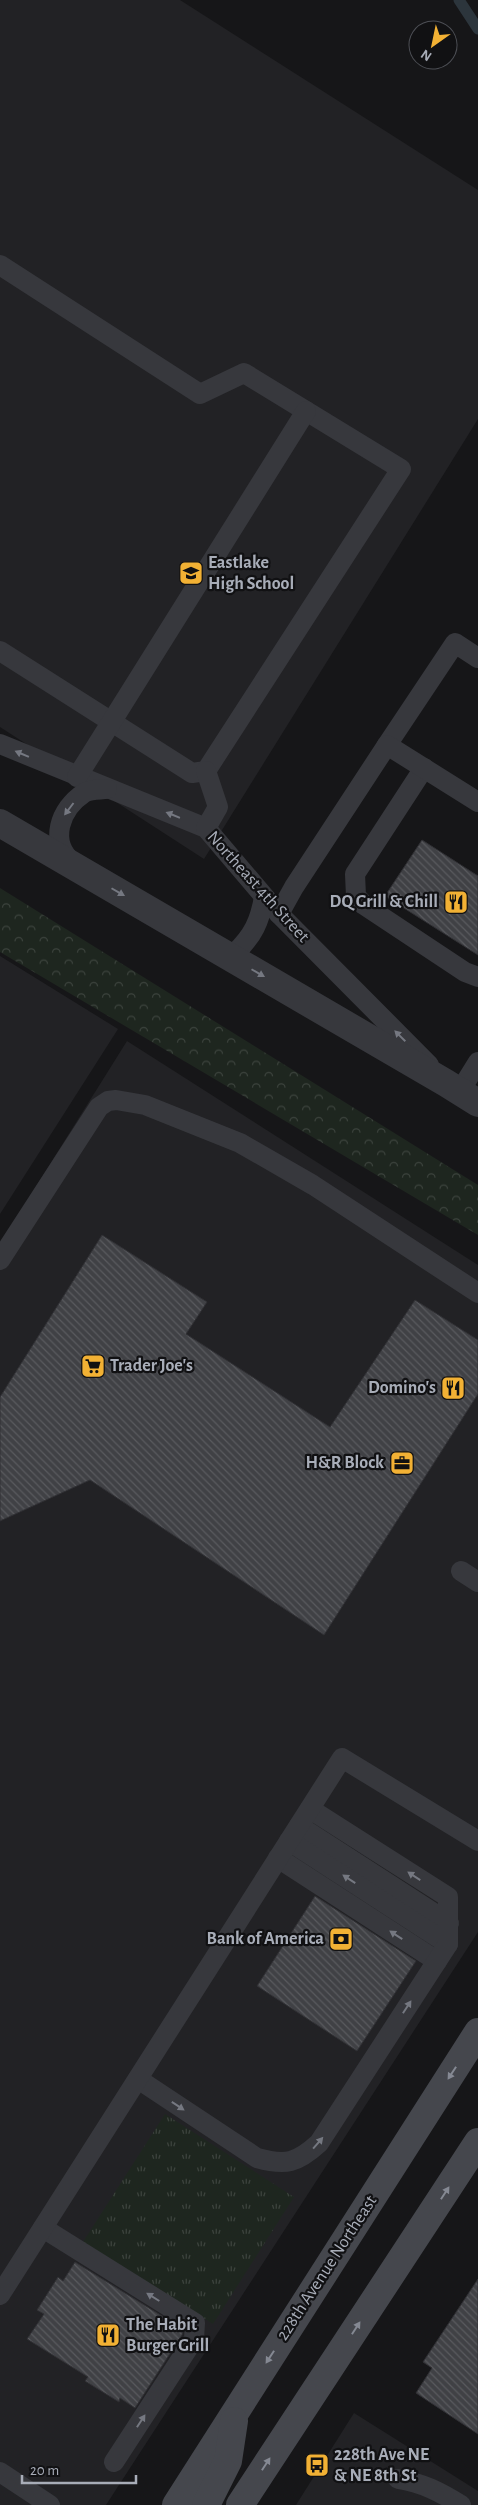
<svg xmlns="http://www.w3.org/2000/svg" width="478" height="2505" font-family="'Alegreya Sans',sans-serif">
<style>
.built{fill:#222225}
.grass{fill:url(#grass-tufts)}
.forest{fill:url(#forest-crowns)}
.lines{fill:none;stroke-linecap:round;stroke-linejoin:round}
.stream{stroke:#2c353c;stroke-width:11}
.building{fill:url(#building-back-hatch);stroke:#303034}
.lane{stroke:#37383d;stroke-width:20}
.street{stroke:#37383d;stroke-width:28}
.secondary{stroke:#45474d;stroke-width:28}
.oneway{fill:#757881}
.oneway2{fill:#858993}
.labels{text-anchor:middle;dominant-baseline:central;stroke-width:4.5;stroke-linejoin:round;paint-order:stroke}
.poi-label{font-size:18px;font-weight:bold;fill:#a8adb8;stroke:#111113;text-anchor:start}
.street-label{font-size:18px;fill:#a8adb8;stroke:#111113}
</style>
<defs>
<pattern id="grass-tufts" width="24" height="20" patternUnits="userSpaceOnUse" patternTransform="scale(1.25)"><rect width="24" height="20" fill="#1e261f"/><path d="M3 7l-1-3M5 7V3M7 7l1-3M15 17l-1-3M17 17v-4M19 17l1-3" fill="none" stroke="#3c433d"/></pattern>
<pattern id="forest-crowns" width="20" height="18" patternUnits="userSpaceOnUse" patternTransform="scale(1.25)"><rect width="20" height="18" fill="#1e261f"/><path d="M2 6a3 3 0 1 1 6 0M12 15a3 3 0 1 1 6 0" fill="none" stroke="#3c433d"/></pattern>
<pattern id="building-back-hatch" width="6" height="6" patternUnits="userSpaceOnUse" patternTransform="scale(1.25)"><rect width="6" height="6" fill="#404145"/><path d="M-1 5l2 2M0 0l6 6M5-1l2 2" fill="none" stroke="#595a5e"/></pattern>
</defs>
<rect width="100%" height="100%" fill="#161618"/>
<!-- built -->
<g class="built">
<path d="M0,0H180L478,190V419L204,859L0,727Z"/>
<path d="M0,956L118,1029L0,1214Z"/>
<path d="M127,1041L478,1265V1932L106,2505H0V1244Z"/>
<path d="M354,2413L478,2491V2505H296Z"/>
</g>
<!-- grass -->
<path class="grass" d="M165,2114L294,2197L213,2324L83,2242Z"/>
<!-- forest -->
<path class="forest" d="M0,888L478,1185V1235L0,952Z"/>
<g class="lines">
<!-- stream -->
<path class="stream" d="M459,0L478,29"/>
</g>
<!-- building -->
<g class="building">
<path d="M422,840L478,876V955L385,896Z"/>
<path d="M102,1235L207,1302L186,1334L330,1427L415,1300L478,1340V1394L324,1635L90,1480L0,1521V1397Z"/>
<path d="M315,1896L416,1961L357,2051L257,1986Z"/>
<path d="M75,2262L183,2329L182,2335L135,2408L120,2398L119,2402L85,2381L88,2377L27,2339L44,2314L37,2310L58,2277L63,2281Z"/>
<path d="M478,2279V2434L416,2393L432,2368L423,2362Z"/>
</g>
<g class="lines">
<!-- lane -->
<g class="lane">
<path d="M0,265L200,394L244,373L401,469L206,771L192,773L0,651"/>
<path d="M0,744L206,828L279,914L429,1065"/>
<path d="M387,745L455,643L478,658"/>
<path d="M424,768L355,874L356,896L364,905L465,972L478,977"/>
<path d="M206,771L218,807L206,828"/>
<path d="M77,777L306,411"/>
<path d="M73,863C48,842 60,809 84,793C90,789 101,790 107,789"/>
<path d="M279,914L294,887L387,745L478,802"/>
<path d="M222,952L235,953C253,936 260,921 264,897"/>
<path d="M460,1091L478,1062"/>
<path d="M0,1260L99,1107L108,1101L116,1100L145,1105L240,1143L313,1185L478,1293"/>
<path d="M461,1571L478,1582"/>
<path d="M299,1826L449,1923"/>
<path d="M289,1841L448,1944"/>
<path d="M278,1858L437,1961"/>
<path d="M138,2079L257,2158C286,2166 297,2163 319,2143L448,1944V1897L310,1809"/>
<path d="M43,2228L195,2323L194,2339L114,2462"/>
<path d="M0,2295L342,1758L478,1841"/>
<path d="M0,2472L50,2505"/>
<path d="M398,2479C423,2483 440,2492 461,2505"/>
</g>
<!-- street -->
<path class="street" d="M0,823L446,1083L478,1103"/>
<!-- secondary -->
<g class="secondary">
<path d="M176,2505L478,2032"/>
<path d="M206,2505L228,2461L234,2421"/>
<path d="M240,2505L478,2142"/>
</g>
</g>
<!-- one-way arrows -->
<defs><path id="oneway-solid" d="M-6-.8H1V-3.2L6.5 0L1 3.2V.8H-6Z" transform="scale(1.25)"/></defs>
<g class="oneway">
<use href="#oneway-solid" transform="translate(22 754) rotate(-157)"/>
<use href="#oneway-solid" transform="translate(69 809) rotate(127)"/>
<use href="#oneway-solid" transform="translate(173 815) rotate(-158)"/>
<use href="#oneway-solid" transform="translate(118 892) rotate(30)"/>
<use href="#oneway-solid" transform="translate(258 973) rotate(30)"/>
<use href="#oneway-solid" transform="translate(400 1036) rotate(-135)"/>
<use href="#oneway-solid" transform="translate(414 1876) rotate(-147)"/>
<use href="#oneway-solid" transform="translate(349 1879) rotate(-147)"/>
<use href="#oneway-solid" transform="translate(396 1935) rotate(-147)"/>
<use href="#oneway-solid" transform="translate(407 2007) rotate(-57)"/>
<use href="#oneway-solid" transform="translate(178 2106) rotate(34)"/>
<use href="#oneway-solid" transform="translate(318 2143) rotate(-49)"/>
<use href="#oneway-solid" transform="translate(153 2297) rotate(-148)"/>
<use href="#oneway-solid" transform="translate(141 2421) rotate(-57)"/>
</g>
<g class="oneway2">
<use href="#oneway-solid" transform="translate(452 2073) rotate(123)"/>
<use href="#oneway-solid" transform="translate(445 2193) rotate(-57)"/>
<use href="#oneway-solid" transform="translate(356 2328) rotate(-57)"/>
<use href="#oneway-solid" transform="translate(270 2357) rotate(123)"/>
<use href="#oneway-solid" transform="translate(266 2464) rotate(-57)"/>
</g>
<!-- icons -->
<defs>
<g id="school-square" transform="scale(1.25)"><rect x="-9" y="-9" width="18" height="18" rx="4" fill="#f2b134" stroke="#111113"/><path d="M0-5L7-2L0 1L-7-2ZM-4 1L0 2.5L4 1V4Q0 6-4 4Z" fill="#111"/></g>
<g id="restaurant-square" transform="scale(1.25)"><rect x="-9" y="-9" width="18" height="18" rx="4" fill="#f2b134" stroke="#111113"/><path d="M-5-6h1v4h1v-4h1v4h1v-4h1v5L-1.5 .5V6h-2V.5L-5-1ZM5-6V6H3V1.5H1.5Q1.5-4 5-6Z" fill="#111"/></g>
<g id="supermarket-square" transform="scale(1.25)"><rect x="-9" y="-9" width="18" height="18" rx="4" fill="#f2b134" stroke="#111113"/><path d="M-6-5.5h2.5l.6 2H6L4.5 2H-2.5L-4.4-4H-6ZM-1.5 3.2a1.3 1.3 0 1 0 .1 0ZM3 3.2a1.3 1.3 0 1 0 .1 0Z" fill="#111"/></g>
<g id="office-square" transform="scale(1.25)"><rect x="-9" y="-9" width="18" height="18" rx="4" fill="#f2b134" stroke="#111113"/><path d="M-6-3h4V-5.5h4V-3h4V5H-6ZM-1-4.5V-3h2v-1.5ZM-6 0V1H6V0Z" fill="#111"/></g>
<g id="bank-square" transform="scale(1.25)"><rect x="-9" y="-9" width="18" height="18" rx="4" fill="#f2b134" stroke="#111113"/><path d="M-6-4H6V4H-6ZM0-2.3a2.3 2.3 0 1 0 0 4.6a2.3 2.3 0 1 0 0-4.6Z" fill="#111"/></g>
<g id="bus-square" transform="scale(1.25)"><rect x="-9" y="-9" width="18" height="18" rx="4" fill="#f2b134" stroke="#111113"/><path d="M-5-6H5V4H4V6H2V4H-2V6H-4V4H-5ZM-3.5-4V0h7V-4ZM-3.5 1.2v1.5H-2V1.2ZM2 1.2v1.5H3.5V1.2Z" fill="#111"/></g>
</defs>
<g fill-rule="evenodd">
<use href="#school-square" x="191" y="573"/>
<use href="#restaurant-square" x="456" y="902"/>
<use href="#supermarket-square" x="93" y="1366"/>
<use href="#restaurant-square" x="453" y="1388"/>
<use href="#office-square" x="402" y="1463"/>
<use href="#bank-square" x="341" y="1939"/>
<use href="#restaurant-square" x="108" y="2335"/>
<use href="#bus-square" x="317" y="2465"/>
</g>
<g class="labels">
<!-- poi labels -->
<g class="poi-label">
<text x="208" y="563">Eastlake<tspan x="208" dy="21">High School</tspan></text>
<text x="438" y="902" text-anchor="end">DQ Grill &amp; Chill</text>
<text x="110" y="1366">Trader Joe's</text>
<text x="436" y="1388" text-anchor="end">Domino's</text>
<text x="384" y="1463" text-anchor="end">H&amp;R Block</text>
<text x="324" y="1939" text-anchor="end">Bank of America</text>
<text x="126" y="2325">The Habit<tspan x="126" dy="21">Burger Grill</tspan></text>
<text x="334" y="2455">228th Ave NE<tspan x="334" dy="21">&amp; NE 8th St</tspan></text>
</g>
<!-- street labels -->
<g class="street-label">
<text transform="translate(258 887) rotate(48)">Northeast 4th Street</text>
<text transform="translate(327 2268) rotate(-57)">228th Avenue Northeast</text>
</g>
</g>
<!-- north arrow -->
<g transform="translate(433 45) rotate(213)"><circle r="24" fill="#111113" stroke="#4d4f55"/>
<path d="M0-4L9 19L0 12L-9 19Z" fill="#f2b134"/>
<text y="-8" font-size="14" font-weight="bold" text-anchor="middle" fill="#a8adb8">N</text>
</g>
<!-- scale -->
<path d="M22 2475v8h114v-8" fill="none" stroke="#a8adb8" stroke-width="2.5"/>
<text x="30" y="2475" font-size="15" fill="#a8adb8" stroke="#111113" stroke-width="4" paint-order="stroke">20 m</text>
</svg>
